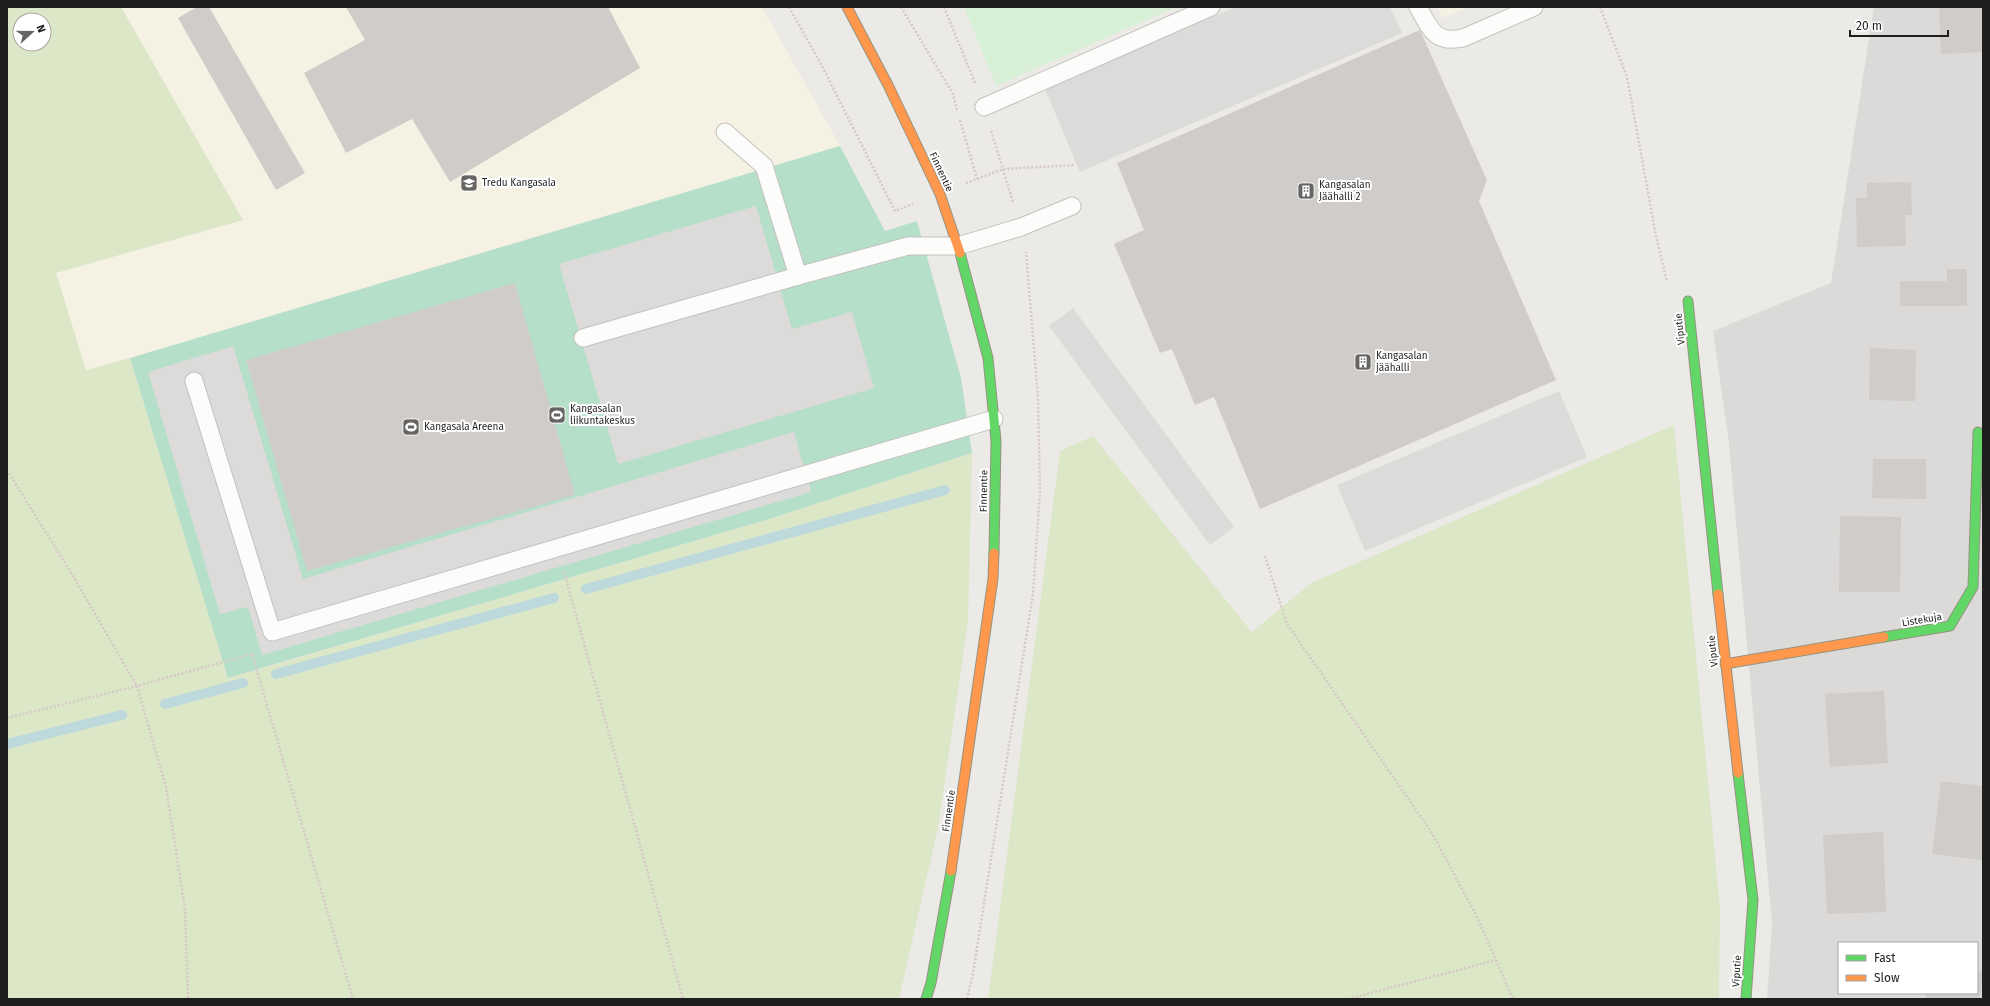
<svg xmlns="http://www.w3.org/2000/svg" width="1990" height="1006" font-family="'Fira Sans',sans-serif">
<style>
.residential{fill:#dbdad8;fill-rule:evenodd}
.education{fill:#f5f2e3}
.grass{fill:#dce7c8;fill-rule:evenodd}
.park{fill:#d8f0d5}
.pitch{fill:#b6dfc9}
.parking{fill:#dcdbda}
.lines{fill:none;stroke-linecap:round;stroke-linejoin:round}
.stream{stroke:#bdd9dc;stroke-width:10}
.building{fill:#cfccca}
.lane-casing{stroke:#c2c1bf;stroke-width:19}
.fast-casing{stroke:#959481;stroke-width:11}
.slow-casing{stroke:#959481;stroke-width:11}
.path{stroke:#d5c8c7;stroke-width:2.5;stroke-dasharray:2 2;stroke-linecap:butt}
.lane{stroke:#fcfcfb;stroke-width:17}
.fast{stroke:#63d668;stroke-width:9}
.slow{stroke:#ff974d;stroke-width:9}
.labels{text-anchor:middle;dominant-baseline:central;stroke-width:4;stroke-linejoin:round;paint-order:stroke}
.street-label{font-size:10px;fill:#1e1e1e;stroke:#fff}
.poi-label{font-size:10px;fill:#1e1e1e;stroke:#fff;text-anchor:start}
</style>
<rect width="100%" height="100%" fill="#eceae7"/>
<!-- residential -->
<path class="residential" d="M1874,7H1983V999H1767L1772,923L1729,444L1713,331L1831,283ZM1839,943H1977V993H1839Z"/>
<!-- education -->
<g class="education">
<path d="M121,7H762L840,146L86,371L56,273L243,220Z"/>
<path d="M1437,7H1468L1442,18Z"/>
</g>
<!-- grass -->
<g class="grass">
<path d="M7,7H121L243,220L56,273L86,370L130,358L229,678L766,520L972,453L968,622L938,828L899,999H7ZM20,20H44V44H20Z"/>
<path d="M1674,425L1720,907L1719,999H988L1060,451L1093,436L1252,632L1311,583Z"/>
</g>
<!-- park -->
<path class="park" d="M964,7H1176L996,86Z"/>
<!-- pitch -->
<path class="pitch" d="M840,146L885,231L917,221L961,378L972,453L766,520L228,678L130,358Z"/>
<!-- parking -->
<g class="parking">
<path d="M1236,7H1390L1402,33L1080,172L1045,89Z"/>
<path d="M756,206L792,329L852,312L874,388L618,464L559,264Z"/>
<path d="M1073,308L1234,527L1210,545L1049,326Z"/>
<path d="M233,346L303,579L794,432L811,492L262,655L248,607L220,614L148,372Z"/>
<path d="M1559,391L1587,457L1365,551L1337,485Z"/>
</g>
<g class="lines">
<!-- stream -->
<g class="stream">
<path d="M586,589L945,490"/>
<path d="M276,674L554,598"/>
<path d="M165,704L243,683"/>
<path d="M7,744L122,715"/>
</g>
</g>
<!-- building -->
<g class="building">
<path d="M197,7H209L305,173L276,190L178,18Z"/>
<path d="M346,7H608L640,68L450,182L412,119L346,153L304,73L365,40Z"/>
<path d="M1939,7H1983V52L1941,54Z"/>
<path d="M1420,30L1487,180L1479,201L1556,380L1260,509L1214,397L1195,405L1172,349L1160,353L1114,244L1144,230L1117,163Z"/>
<path d="M1911,182L1912,215H1905L1906,246L1857,247L1856,198H1867V183Z"/>
<path d="M1947,269H1967V306H1900V281H1947Z"/>
<path d="M515,283L575,495L307,571L246,360Z"/>
<path d="M1870,348L1916,350L1915,401L1869,400Z"/>
<path d="M1873,459H1926V499L1872,498Z"/>
<path d="M1840,516L1901,517L1900,592H1839Z"/>
<path d="M1884,691L1888,763L1830,767L1825,694Z"/>
<path d="M1941,781L1983,786V860L1932,854Z"/>
<path d="M1883,832L1886,912L1827,914L1823,835Z"/>
<path d="M1977,971L1983,972L1980,999H1925L1926,993H1977Z"/>
</g>
<g class="lines">
<!-- lane casing -->
<g class="lane-casing">
<g id="lane">
<path d="M1418,7C1430,29 1435,44 1463,38L1534,7"/>
<path d="M984,107L1211,7"/>
<path d="M725,132L764,166L798,276L908,246H958L1021,227L1072,206"/>
<path d="M583,338L798,276"/>
<path d="M194,381L272,632L994,419"/>
</g>
</g>
<!-- fast casing -->
<g class="fast-casing">
<g id="fast">
<path d="M960,253L988,358L996,441L994,553"/>
<path d="M1688,301L1718,594"/>
<path d="M1884,637L1950,626L1973,587L1978,432"/>
<path d="M1738,773L1753,900L1746,999"/>
<path d="M926,999L931,983L951,871"/>
</g>
</g>
<!-- slow casing -->
<g class="slow-casing">
<g id="slow">
<path d="M847,7L888,85L940,194L960,253"/>
<path d="M1718,594L1738,773"/>
<path d="M1725,664L1884,637"/>
<path d="M951,871L993,579L994,553"/>
</g>
</g>
<!-- path -->
<g class="path">
<path d="M789,7L823,68L895,211L913,204"/>
<path d="M901,7L953,94L957,110"/>
<path d="M944,7L975,83"/>
<path d="M1600,7L1627,77L1656,236L1667,282"/>
<path d="M960,120L977,179"/>
<path d="M991,131L1013,202"/>
<path d="M966,183L1003,169L1075,165"/>
<path d="M7,470L73,576L137,686L166,787L185,909L188,999"/>
<path d="M1265,556L1287,624L1432,833L1478,919L1513,999"/>
<path d="M564,572L683,999"/>
<path d="M252,654L353,999"/>
<path d="M7,718L137,686L252,654"/>
<path d="M967,999L973,973L1033,594L1040,492L1038,398L1026,252"/>
<path d="M1348,999L1496,960"/>
</g>
<!-- lane -->
<use href="#lane" class="lane"/>
<!-- fast -->
<use href="#fast" class="fast"/>
<!-- slow -->
<use href="#slow" class="slow"/>
</g>
<!-- icons -->
<defs>
<g id="school-square" transform="scale(0.9)"><rect x="-9" y="-9" width="18" height="18" rx="4" fill="#666564" stroke="#fff"/><path d="M0-5L7-2L0 1L-7-2ZM-4 1L0 2.5L4 1V4Q0 6-4 4Z" fill="#fff"/></g>
<g id="building-square" transform="scale(0.9)"><rect x="-9" y="-9" width="18" height="18" rx="4" fill="#666564" stroke="#fff"/><path d="M-4-6H4V6H1V3H-1V6H-4ZM-2.5-4.3h1.7v1.8h-1.7ZM.8-4.3h1.7v1.8H.8ZM-2.5-1h1.7V.8h-1.7ZM.8-1h1.7V.8H.8Z" fill="#fff"/></g>
<g id="stadium-square" transform="scale(0.9)"><rect x="-9" y="-9" width="18" height="18" rx="4" fill="#666564" stroke="#fff"/><path d="M0-5a6.5 5 0 1 0 0 10a6.5 5 0 1 0 0-10ZM-3.5-1.8h7v3.6h-7Z" fill="#fff"/></g>
</defs>
<g fill-rule="evenodd">
<use href="#school-square" x="469" y="183"/>
<use href="#building-square" x="1306" y="191"/>
<use href="#building-square" x="1363" y="362"/>
<use href="#stadium-square" x="557" y="415"/>
<use href="#stadium-square" x="411" y="427"/>
</g>
<g class="labels">
<!-- street labels -->
<g class="street-label">
<text transform="translate(941 172) rotate(65)">Finnentie</text>
<text transform="translate(1680 329) rotate(-96)">Viputie</text>
<text transform="translate(984 491) rotate(-89)">Finnentie</text>
<text transform="translate(1922 620) rotate(-10)">Listekuja</text>
<text transform="translate(1713 651) rotate(-96)">Viputie</text>
<text transform="translate(949 811) rotate(-82)">Finnentie</text>
<text transform="translate(1737 971) rotate(-86)">Viputie</text>
</g>
<!-- poi labels -->
<g class="poi-label">
<text x="482" y="183">Tredu Kangasala</text>
<text x="1319" y="185">Kangasalan<tspan x="1319" dy="12">Jäähalli 2</tspan></text>
<text x="1376" y="356">Kangasalan<tspan x="1376" dy="12">jäähalli</tspan></text>
<text x="570" y="409">Kangasalan<tspan x="570" dy="12">liikuntakeskus</tspan></text>
<text x="424" y="427">Kangasala Areena</text>
</g>
</g>
<!-- border -->
<rect width="1990" height="1006" fill="none" stroke="#1e1e1e" stroke-width="16"/>
<!-- legend -->
<rect x="1838" y="942" width="140" height="52" fill="#ffffff" stroke="#a5a5a5"/>
<rect x="1846" y="955" width="20" height="6" fill="#63d668" stroke="#a5a5a5"/>
<text x="1874" y="962" font-size="12" fill="#1e1e1e">Fast</text>
<rect x="1846" y="975" width="20" height="6" fill="#ff974d" stroke="#a5a5a5"/>
<text x="1874" y="982" font-size="12" fill="#1e1e1e">Slow</text>
<!-- north arrow -->
<g transform="translate(32 32) rotate(69)"><circle r="19" fill="#ffffff" stroke="#a5a5a5"/>
<path d="M0-3L7 15L0 10L-7 15Z" fill="#666564"/>
<text y="-6" font-size="11" font-weight="bold" text-anchor="middle" fill="#1e1e1e">N</text>
</g>
<!-- scale -->
<path d="M1850 30v6h98v-6" fill="none" stroke="#1e1e1e" stroke-width="2"/>
<text x="1856" y="30" font-size="12" fill="#1e1e1e" stroke="#ffffff" stroke-width="3" paint-order="stroke">20 m</text>
</svg>
